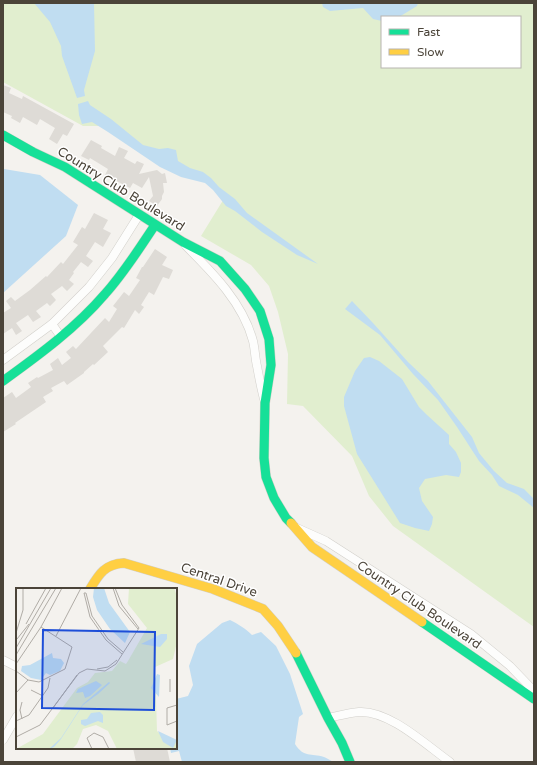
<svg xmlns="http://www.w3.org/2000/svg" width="537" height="765" font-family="'Varela Round',sans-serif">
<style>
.green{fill:#e1eecf;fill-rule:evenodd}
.water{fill:#c0ddf1}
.building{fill:#dedbd6}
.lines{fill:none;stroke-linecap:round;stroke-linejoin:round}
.street-casing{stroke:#d2d0cb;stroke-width:9}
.fast-casing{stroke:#d3cfc5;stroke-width:10}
.slow-casing{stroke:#d3cfc5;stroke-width:10}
.street{stroke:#fdfdfc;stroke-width:8}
.fast{stroke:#16e098;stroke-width:9}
.slow{stroke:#ffcf43;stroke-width:9}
.labels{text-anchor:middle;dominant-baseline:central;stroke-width:3;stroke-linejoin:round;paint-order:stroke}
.street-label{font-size:13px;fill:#4b4439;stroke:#fff}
.inset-road{fill:none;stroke:#b0aca6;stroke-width:1}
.view{fill:#1d4ed8;fill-opacity:0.15;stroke:#1d4ed8;stroke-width:2}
.inset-edge{fill:none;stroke:#4b4439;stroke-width:2}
</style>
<rect width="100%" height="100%" fill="#f4f2ee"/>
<!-- green -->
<path class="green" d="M3,3H534V627L393,526L369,496L352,456L303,406L287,404L288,354L278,312L269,286L251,265L201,236L225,197L204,178L103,126H83L3,82ZM382,17H520V67H382Z"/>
<!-- water -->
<g class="water">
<path d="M34,3H94L95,51L84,90L85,96L77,98L62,56L61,46L50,22Z"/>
<path d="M322,3H418L417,6L399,17H382V21L373,19L363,8L330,11L323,7Z"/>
<path d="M88,101L90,105L111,119L143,145L159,149L168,148L176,150L178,161L190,168L203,172L211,178L219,187L235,199L247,213L318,264L297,255L262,232L235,211L226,206L213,190L205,183L181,177L160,167L108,132L92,122L82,124L79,115L78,104Z"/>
<path d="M4,169L40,175L78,205L66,236L3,293V170Z"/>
<path d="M352,301L373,323L408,362L428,381L472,437L479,453L494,471L507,483L524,489L534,499V508L518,495L499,486L492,475L479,461L457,427L438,400L413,374L380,335L345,309Z"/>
<path d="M370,357L379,361L402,379L419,407L427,415L449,435V444L456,452L461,463V472L459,477L446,475L425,479L419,488L422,501L433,517L432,524L429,531L415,528L400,523L357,454L344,406V397L355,371L364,358Z"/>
<path d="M230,620C238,624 245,628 252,635L261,632L276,646L290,674L303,714L299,717L295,744C304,758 311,753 324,757C327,758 330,760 333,762H182L179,751L171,753L170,748H176V699L188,696L193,685L189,666L197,644L222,623Z"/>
</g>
<!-- building -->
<g class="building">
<path d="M3,85L11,88L9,93L22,99L23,96L74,124L67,136L63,134L57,144L49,139L55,128L40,119L37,125L23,117L20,123L11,118L12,116L3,112Z"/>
<path d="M91,140L102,146L101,148L115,156L119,147L128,151L124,158L135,164L137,161L144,164L139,174L157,170L162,174L165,173L167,183H163L164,192L162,196V199L157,206L149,201L153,196L149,177L142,188L133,183L130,188L105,175L108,169L90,158L89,160L81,156Z"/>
<path d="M94,213L108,220L103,229L111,233L103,247L95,242L86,256L93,261L88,267L81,262L73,272L74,273L69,280L74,284L67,291L62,286L51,294L56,300L50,306L47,303L36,311L41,317L33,322L28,315L16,323L22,331L16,335L12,328L3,334V313L11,308L6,301L11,297L15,301L30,290L46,276L47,277L61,262L63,264L78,245L73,242L82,227L85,229Z"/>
<path d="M155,249L167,257L162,265L173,270L169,279L163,277L154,295L149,292L141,305L144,307L139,314L135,310L124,328L122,327L103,346L108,352L94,365L93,364L84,372V373L67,385L64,381L51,388L53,391L43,397L46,402L15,423L16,424L3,432V398L12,392L16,398L27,390L31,387L28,383L37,377L38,378L53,370L50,364L58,358L62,365L71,358L66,352L73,346L76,349L105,318L109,322L117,309L113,306L124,292L129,296L140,280L136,278L142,267H143Z"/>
<path d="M133,748H167L170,762H136Z"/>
</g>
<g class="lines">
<!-- street casing -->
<g class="street-casing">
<g id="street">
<path d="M186,246C213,273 243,303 253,341C255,349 255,358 257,366C259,377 261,388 264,399"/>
<path d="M52,324L61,337"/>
<path d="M3,360L52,324L89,287L112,258L139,215"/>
<path d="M297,528L326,541L471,634L510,666L534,691"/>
<path d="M3,660L17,667"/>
<path d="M328,718C338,716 348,713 359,712C389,710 426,745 450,762"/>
<path d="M3,740L17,716"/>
</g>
</g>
<!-- fast casing -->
<g class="fast-casing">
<g id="fast">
<path d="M3,135L33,152L65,167L183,242L220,261L245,289L260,311L269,339L271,365L265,403L264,458L266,477L274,498L286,518L291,523"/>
<path d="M3,381C39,355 76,328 105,294C124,273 139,249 155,225"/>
<path d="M422,622L534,699"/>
<path d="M296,653L328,718L342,743L350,762"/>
</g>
</g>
<!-- slow casing -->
<g class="slow-casing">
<g id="slow">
<path d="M291,523L312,547L422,622"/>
<path d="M90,589C99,574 105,564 124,563L213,589L263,609L278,626L296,653"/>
</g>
</g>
<!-- street -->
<use href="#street" class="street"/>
<!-- fast -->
<use href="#fast" class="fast"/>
<!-- slow -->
<use href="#slow" class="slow"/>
</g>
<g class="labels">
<!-- street labels -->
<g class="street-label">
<text transform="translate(121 189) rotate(32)">Country Club Boulevard</text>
<text transform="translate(219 580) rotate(19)">Central Drive</text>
<text transform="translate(419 605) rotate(34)">Country Club Boulevard</text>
</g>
</g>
<!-- overview -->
<g transform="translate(16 588)">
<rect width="161" height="161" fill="#f4f2ee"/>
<path d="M113,0H158L161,8V54L157,71L139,79L141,143L150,151L161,153V161H101L92,143L80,137L67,141L61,156L56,161H0L27,146L61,100L72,94L79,85L96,83L104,73L110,76L112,73L131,40L112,16Z" fill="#e1eecf"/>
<path d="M78,0H88L93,15L114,44L109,55L94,41L81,22L77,9ZM145,46H151V51L144,59L125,56ZM36,65L37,70L45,71L48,75L44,83L34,87L30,85L25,92L15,90L5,83L6,78L14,77ZM141,86L144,87L143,109L135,100ZM80,93L86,97L74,108L69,110L67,104L60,105L62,101ZM93,94L94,95L82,106L67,117L45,151L38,159L33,161L45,150L67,116ZM84,124L87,127V135L82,133L69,138L65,136V132L71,131L75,125ZM142,143L161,152L157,160L147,154Z" fill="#c0ddf1"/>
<path class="inset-road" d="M97,0L103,18L122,41M68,5L74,29L90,52L106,66M68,5H70L76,28L92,51L107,64M10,36L30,0M0,45L7,22V0M40,48L65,0M1,51L13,36M0,60L35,0M0,67L40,0M0,76L25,39L46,0M81,81L92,79L101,72M0,83L12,92L23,94L49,81L56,59L25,39M154,91V104M15,102L27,108M0,105L12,92M6,114L4,122L6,131M161,117L151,120V137L161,133M37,120L61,87M0,133L13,127L32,100L34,90M0,149L24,137L63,85L71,81L89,83L100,76L123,40L106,17L99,0M76,161L71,150L78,145L87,149L93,161"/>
<path class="view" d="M27,42L139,44L138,122L26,120Z"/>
<rect width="161" height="161" class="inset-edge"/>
</g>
<!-- border -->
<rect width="537" height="765" fill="none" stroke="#4b4439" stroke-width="8"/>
<!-- legend -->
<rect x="381" y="16" width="140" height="52" fill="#ffffff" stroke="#b7b4b0"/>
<rect x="389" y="29" width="20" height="6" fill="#16e098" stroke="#b7b4b0"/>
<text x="417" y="36" font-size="12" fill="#4b4439">Fast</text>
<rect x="389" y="49" width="20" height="6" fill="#ffcf43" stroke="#b7b4b0"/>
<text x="417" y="56" font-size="12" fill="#4b4439">Slow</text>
</svg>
